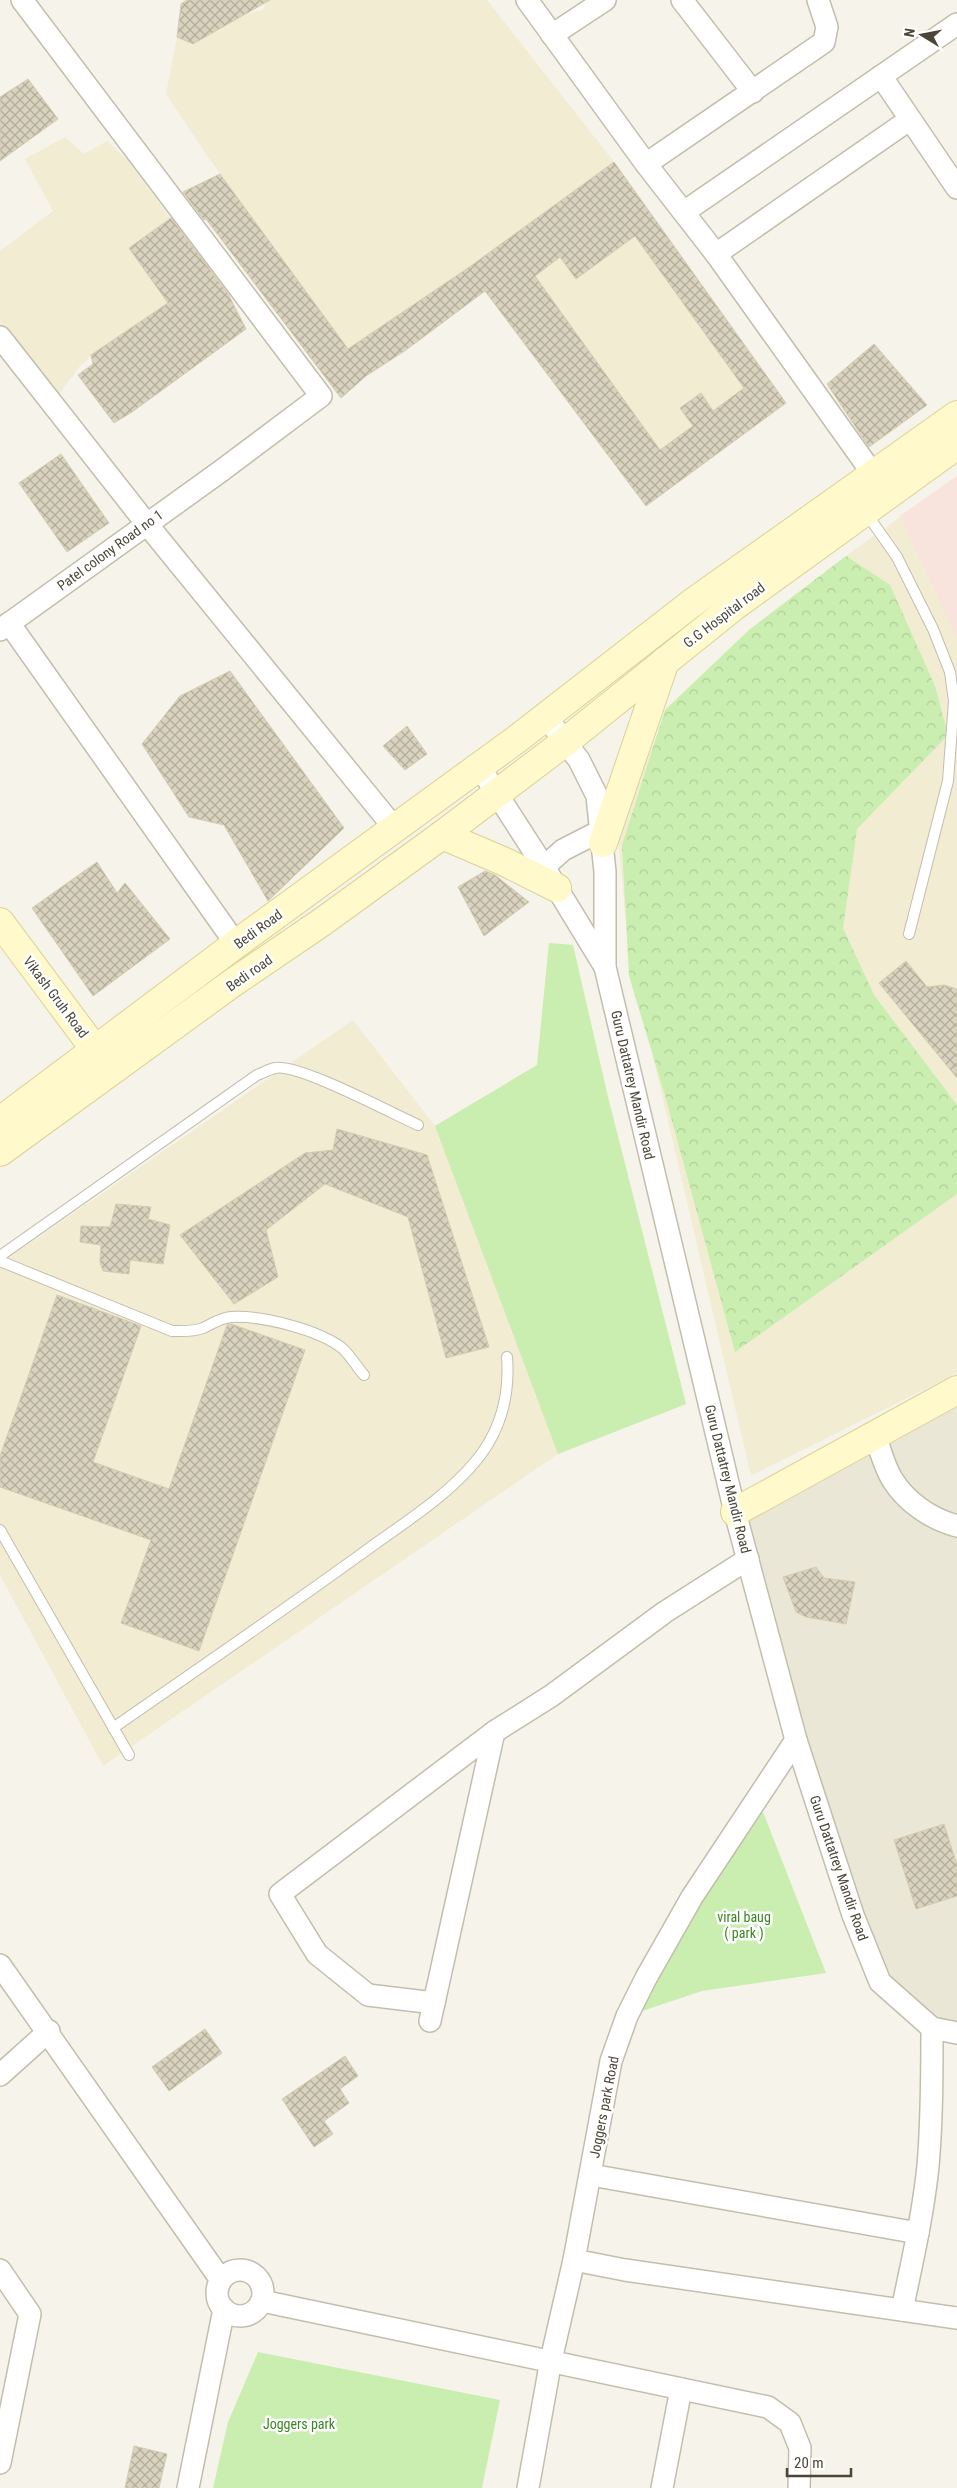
<svg xmlns="http://www.w3.org/2000/svg" width="957" height="2488" font-family="'Roboto Condensed',sans-serif">
<style>
.residential{fill:#ebe7d7}
.education{fill:#f1ecd2}
.medical{fill:#f8e4dc}
.forest{fill:url(#forest-crowns)}
.park{fill:#c9eeaf}
.building{fill:url(#building-cross-hatch);stroke:#d5ccb0;fill-rule:evenodd}
.lines{fill:none;stroke-linecap:round;stroke-linejoin:round}
.lane-casing{stroke:#c3beab;stroke-width:12}
.street-casing{stroke:#c3beab;stroke-width:24}
.secondary-casing{stroke:#dbd295;stroke-width:30}
.lane{stroke:#fff;stroke-width:10}
.street{stroke:#fff;stroke-width:21}
.secondary{stroke:#fff9cb;stroke-width:28}
.labels{text-anchor:middle;dominant-baseline:central;stroke-width:5;stroke-linejoin:round;paint-order:stroke}
.street-label{font-size:14px;fill:#4b4637;stroke:#fff}
.park-label{font-size:14px;fill:#3a8522;stroke:#fff}
</style>
<defs>
<pattern id="forest-crowns" width="20" height="18" patternUnits="userSpaceOnUse" patternTransform="scale(1.25)"><rect width="20" height="18" fill="#c9eeaf"/><path d="M2 6a3 3 0 1 1 6 0M12 15a3 3 0 1 1 6 0" fill="none" stroke="#aecd97"/></pattern>
<pattern id="building-cross-hatch" width="8" height="8" patternUnits="userSpaceOnUse" patternTransform="scale(1.25)"><rect width="8" height="8" fill="#d9d2be"/><path d="M0 0l8 8M0 8l8-8" fill="none" stroke="#b2ac9b"/></pattern>
</defs>
<rect width="100%" height="100%" fill="#f6f4ea"/>
<!-- residential -->
<path class="residential" d="M957,1390V2033L880,1982L735,1512Z"/>
<!-- education -->
<g class="education">
<path d="M267,0H487L614,162L786,403L646,506L468,268L348,349L208,157L166,94L177,37L193,44L246,14L263,10Z"/>
<path d="M65,137L84,154L107,141L127,160L170,218L222,282L246,329L132,412L114,423L78,375L93,364L91,356L79,367L52,404L0,328V251L53,211L25,159Z"/>
<path d="M957,476V1373L751,1476L629,954L618,837L667,708L749,630L846,556Z"/>
<path d="M549,943L573,945L608,1097L686,1404L558,1454L103,1766L0,1575V1264L353,1020L435,1126L537,1065Z"/>
</g>
<!-- medical -->
<path class="medical" d="M957,476V638L900,516Z"/>
<!-- forest -->
<path class="forest" d="M846,556L890,585L935,686L948,735L857,829L843,928L874,995L957,1105V1194L735,1352L666,1099L629,976L622,845L665,710L749,630Z"/>
<!-- park -->
<g class="park">
<path d="M549,943L573,945L608,1097L686,1404L558,1454L435,1126L537,1065Z"/>
<path d="M763,1812L826,1973L702,1991L627,2016L709,1872Z"/>
<path d="M258,2352L500,2400L482,2488H213L228,2422Z"/>
</g>
<!-- building -->
<g class="building">
<path d="M187,0H270L193,44L177,37L181,4Z"/>
<path d="M28,79L58,119L0,161V97Z"/>
<path d="M614,162L786,403L646,506L485,291L406,350L366,376L341,398L206,219L204,220L183,192L220,174L348,349L468,268ZM635,236L744,388L713,411L701,393L680,408L693,426L660,450L535,276L560,257L576,279Z"/>
<path d="M171,218L228,294L246,329L132,412L114,423L78,375L93,364L91,355L168,303L129,248Z"/>
<path d="M874,344L927,405L869,447L827,384Z"/>
<path d="M61,454L109,523L67,552L19,483Z"/>
<path d="M230,671L344,828L268,901L224,825L189,817L142,744L180,696Z"/>
<path d="M407,726L427,754L405,770L383,746Z"/>
<path d="M97,862L117,893L125,883L170,939L93,996L32,908Z"/>
<path d="M485,871L495,875L529,902L484,936L458,887Z"/>
<path d="M906,961L927,987L944,985L957,989V1078L879,983Z"/>
<path d="M337,1129L427,1155L489,1347L446,1358L408,1217L325,1184L266,1230L278,1277L234,1304L180,1235L305,1153L333,1150Z"/>
<path d="M116,1204L151,1207L148,1219L170,1225L163,1264L130,1260L129,1274L103,1271L100,1262L101,1245L80,1242L81,1226L110,1227Z"/>
<path d="M57,1295L141,1326L93,1462L169,1489L227,1325L231,1324L305,1350L199,1651L121,1623L151,1540L0,1487V1456Z"/>
<path d="M816,1567L824,1578L855,1582L846,1624L806,1617L796,1612L783,1577Z"/>
<path d="M944,1824L957,1865V1896L916,1909L894,1840Z"/>
<path d="M205,2029L222,2053L169,2091L152,2067Z"/>
<path d="M345,2056L358,2076L340,2089L349,2103L324,2121L333,2134L314,2147L282,2099Z"/>
<path d="M134,2446L167,2454L159,2488H125Z"/>
</g>
<g class="lines">
<!-- lane casing -->
<g class="lane-casing">
<g id="lane">
<path d="M866,513L897,557L933,629L950,672L954,701L948,781L909,934"/>
<path d="M0,1256L257,1075C263,1073 269,1069 275,1068C298,1063 393,1114 418,1125"/>
<path d="M0,1261L172,1331C182,1331 193,1332 203,1328C212,1324 220,1318 231,1317C261,1315 319,1330 342,1348C350,1355 357,1367 364,1375"/>
<path d="M0,1530L129,1755"/>
<path d="M113,1728C197,1670 281,1612 364,1552C402,1524 445,1498 475,1462C501,1431 510,1396 507,1357"/>
</g>
</g>
<!-- street casing -->
<g class="street-casing">
<g id="street">
<path d="M527,0L646,164L716,254L873,474"/>
<path d="M682,0L753,92"/>
<path d="M552,35L605,0"/>
<path d="M881,76L957,188"/>
<path d="M646,164L824,42L827,27L818,0"/>
<path d="M684,212L957,24"/>
<path d="M716,254L909,120"/>
<path d="M0,337L146,523L396,830"/>
<path d="M9,623L236,944"/>
<path d="M0,630L221,471L321,396L22,0"/>
<path d="M546,717L579,760L597,796L605,872V967L735,1512L796,1740L853,1915L880,1982L932,2028L957,2033"/>
<path d="M479,766L544,867L605,967"/>
<path d="M544,867L563,850L602,830"/>
<path d="M875,1435C880,1449 884,1466 892,1479C906,1502 931,1519 957,1526"/>
<path d="M0,1965L221,2280"/>
<path d="M434,2003L368,1995L317,1954L280,1894L494,1732L551,1696L665,1612L748,1559"/>
<path d="M430,2021L494,1732"/>
<path d="M0,2075L49,2031"/>
<path d="M591,2175L918,2233"/>
<path d="M574,2260L625,2270L957,2318"/>
<path d="M0,2270L30,2314L0,2463"/>
<circle cx="240" cy="2293" r="23"/>
<path d="M262,2301L768,2407L790,2423L800,2448L799,2488"/>
<path d="M902,2310C912,2262 923,2215 928,2166C932,2120 932,2075 932,2028"/>
<path d="M188,2488L224,2309"/>
<path d="M528,2488L551,2360L574,2260L611,2061L627,2016L646,1978L692,1897L796,1740"/>
<path d="M662,2488L681,2389"/>
</g>
</g>
<!-- secondary casing -->
<g class="secondary-casing">
<g id="secondary">
<path d="M442,835L505,862L557,888"/>
<path d="M603,843L665,661"/>
<path d="M0,922L105,1063"/>
<path d="M0,1121L236,944L517,739L692,603L957,415"/>
<path d="M0,1152L231,984L322,922L442,835L565,742L733,607L957,445"/>
<path d="M735,1512L957,1390"/>
</g>
</g>
<!-- lane -->
<use href="#lane" class="lane"/>
<!-- street -->
<use href="#street" class="street"/>
<!-- secondary -->
<use href="#secondary" class="secondary"/>
</g>
<g class="labels">
<!-- street labels -->
<g class="street-label">
<text transform="translate(110 550) rotate(-36)">Patel colony Road no 1</text>
<text transform="translate(724 615) rotate(-37)">G.G Hospital road</text>
<text transform="translate(258 929) rotate(-36)">Bedi Road</text>
<text transform="translate(249 973) rotate(-35)">Bedi road</text>
<text transform="translate(56 997) rotate(53)">Vikash Gruh Road</text>
<text transform="translate(633 1085) rotate(77)">Guru Dattatrey Mandir Road</text>
<text transform="translate(728 1479) rotate(76)">Guru Dattatrey Mandir Road</text>
<text transform="translate(839 1868) rotate(71)">Guru Dattatrey Mandir Road</text>
<text transform="translate(604 2107) rotate(-79)">Joggers park Road</text>
</g>
<!-- park labels -->
<g class="park-label">
<text x="744" y="1917">viral baug<tspan x="744" dy="16">( park )</tspan></text>
<text x="299" y="2424">Joggers park</text>
</g>
</g>
<!-- north arrow -->
<g transform="translate(922 35) rotate(280)" stroke="#ffffff" stroke-width="4" paint-order="stroke">
<path d="M0-4L9 19L0 12L-9 19Z" fill="#4b4637"/>
<text y="-8" font-size="14" font-weight="bold" text-anchor="middle" fill="#4b4637">N</text>
</g>
<!-- scale -->
<path d="M787 2468v8h64v-8" fill="none" stroke="#4b4637" stroke-width="2.5"/>
<text x="794" y="2468" font-size="15" fill="#4b4637" stroke="#ffffff" stroke-width="4" paint-order="stroke">20 m</text>
</svg>
